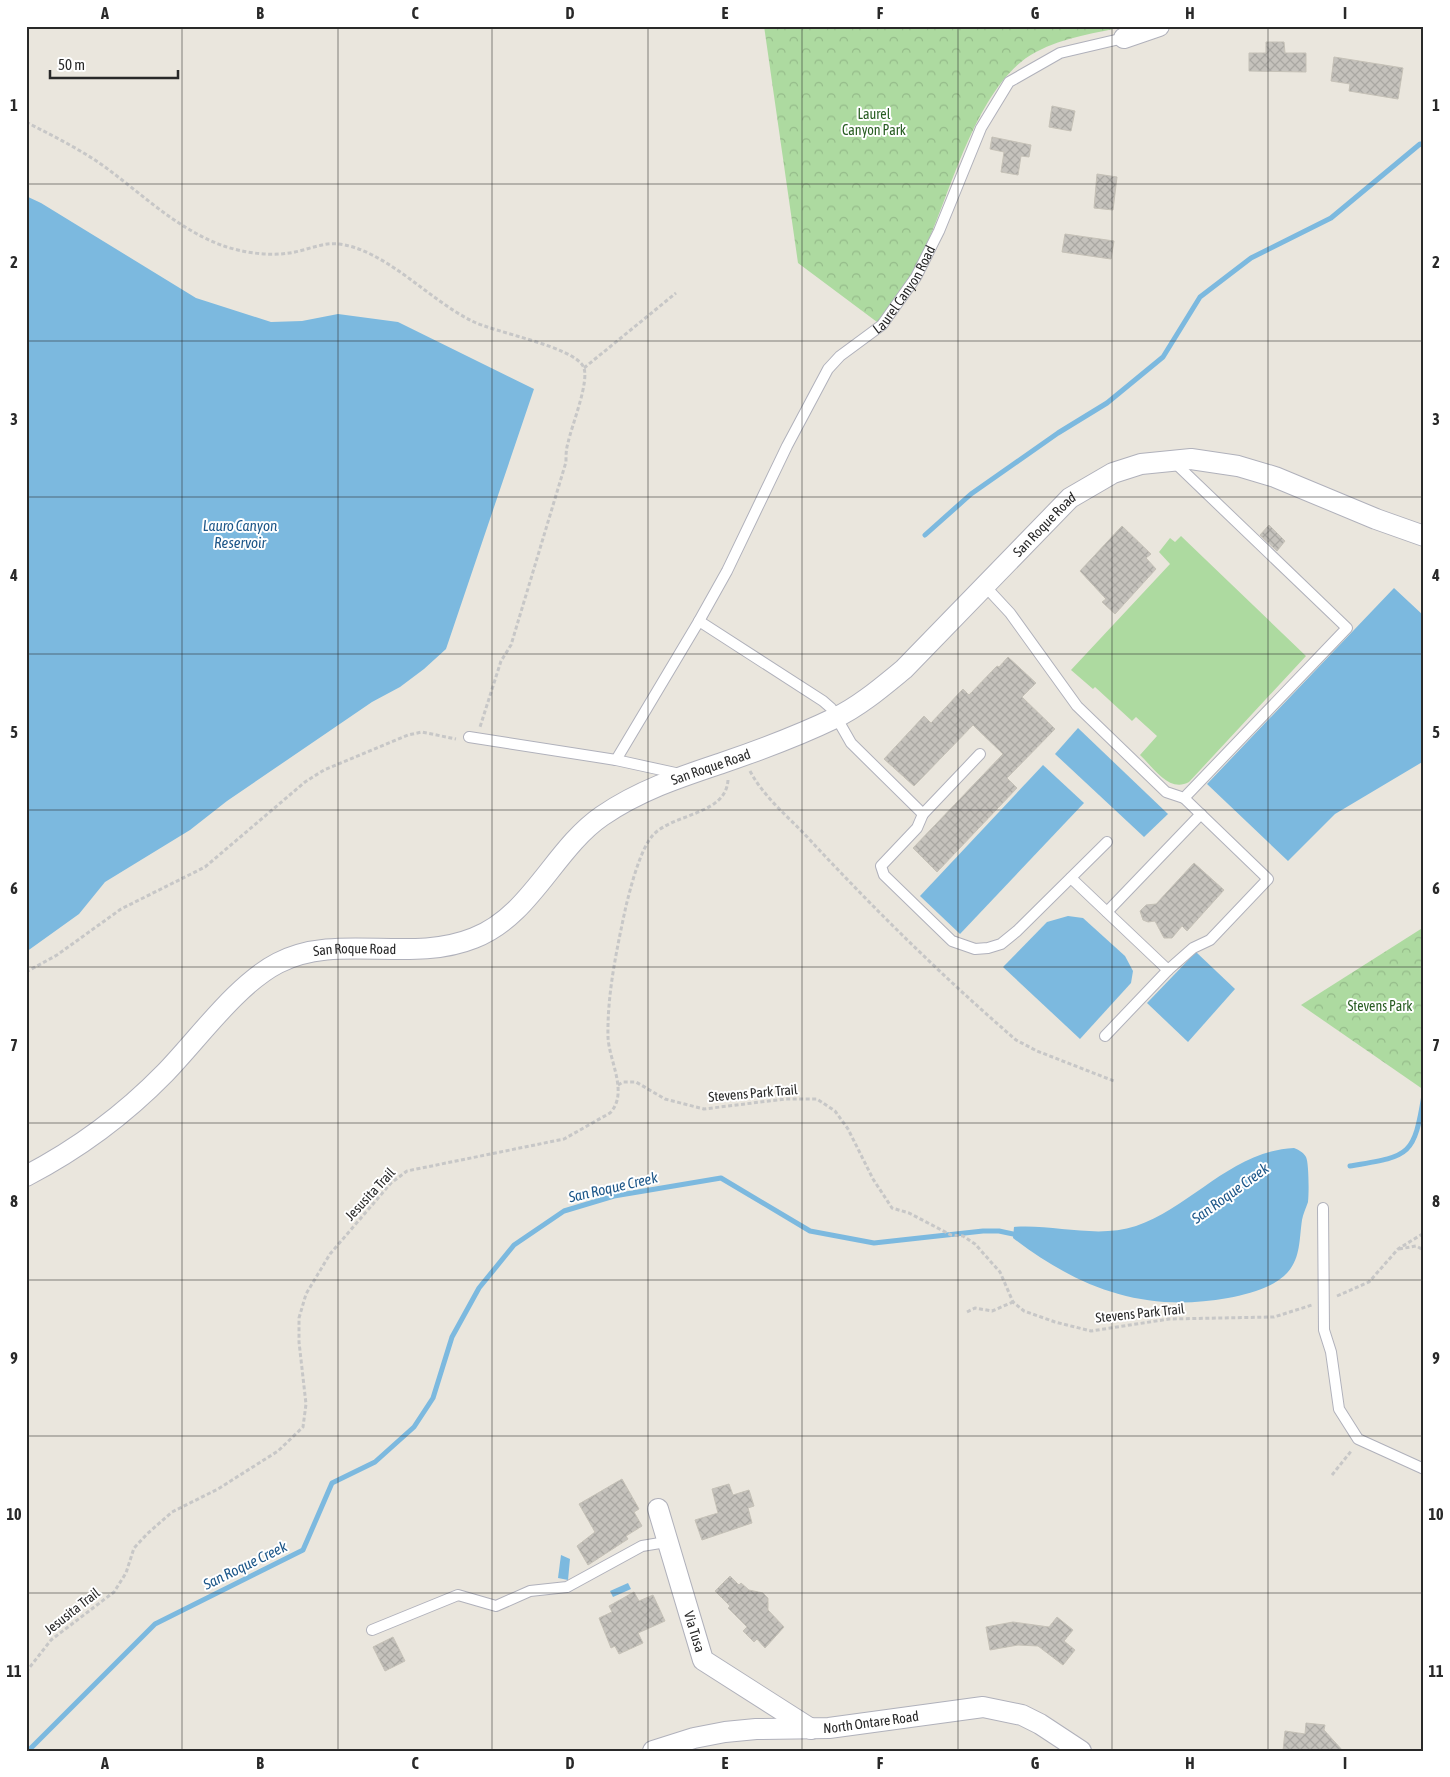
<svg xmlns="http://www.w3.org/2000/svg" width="1450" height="1777" font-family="'Asap Condensed',sans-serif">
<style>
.grass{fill:#addaa0}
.park{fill:url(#park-crowns)}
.water{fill:#7cb9df}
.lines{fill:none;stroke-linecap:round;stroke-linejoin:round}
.stream{stroke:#7cb9df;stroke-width:5}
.building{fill:url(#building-cross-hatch);stroke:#c5c1b7}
.service-casing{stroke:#b0b1bb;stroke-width:12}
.minor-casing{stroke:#b0b1bb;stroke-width:22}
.path{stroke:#c7c7c7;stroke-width:3;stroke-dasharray:4 2.5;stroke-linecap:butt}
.service{stroke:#fff;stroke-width:10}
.minor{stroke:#fff;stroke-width:20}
.grid{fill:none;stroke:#292929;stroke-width:1;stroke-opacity:0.55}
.labels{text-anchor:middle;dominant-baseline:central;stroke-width:4;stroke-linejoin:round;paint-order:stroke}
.park-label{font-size:14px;fill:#285d22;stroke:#fff}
.street-label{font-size:14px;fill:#292929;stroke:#fff}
.water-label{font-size:15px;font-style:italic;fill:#1d5789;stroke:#fff}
.neatline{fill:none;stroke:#292929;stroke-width:2}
.grid-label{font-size:16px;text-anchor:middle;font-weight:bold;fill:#292929}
</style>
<defs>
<pattern id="park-crowns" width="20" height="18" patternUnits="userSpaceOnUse" patternTransform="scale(1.25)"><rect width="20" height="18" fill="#addaa0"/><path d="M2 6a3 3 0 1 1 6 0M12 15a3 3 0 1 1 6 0" fill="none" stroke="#95bb8a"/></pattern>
<pattern id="building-cross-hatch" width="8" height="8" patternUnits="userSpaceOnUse" patternTransform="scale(1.25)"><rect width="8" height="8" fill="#c5c2bc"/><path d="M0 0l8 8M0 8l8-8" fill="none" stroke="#a9a7a2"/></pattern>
</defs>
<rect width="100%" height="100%" fill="#eae6dd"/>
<!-- grass -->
<path class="grass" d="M1181,536L1306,656L1189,782C1169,793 1154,768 1140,755L1157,736L1136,717L1132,721L1095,687L1093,689L1071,670L1170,564L1159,552L1170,538L1175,542Z"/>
<!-- park -->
<g class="park">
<path d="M764,26H1127C1097,33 1064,37 1036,52C978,82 952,189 926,246C912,276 898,296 877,322L798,263Z"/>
<path d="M1424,927V1090L1301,1005Z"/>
</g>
<!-- water -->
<g class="water">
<path d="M26,196L41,203L196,298L271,322L302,321L338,314L398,322L534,389L446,649L424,669L400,687L372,702L227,801L190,830L105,882L79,914L26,952Z"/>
<path d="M1394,588L1424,616V761L1335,814L1288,861L1207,784Z"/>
<path d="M1078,728L1168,814L1144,837L1055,754Z"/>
<path d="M1043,765L1084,803L960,934L920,896Z"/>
<path d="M1068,916L1083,918L1125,956L1133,971L1131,983L1080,1039L1003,967L1047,922Z"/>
<path d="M1196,952L1235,989L1188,1042L1147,1003Z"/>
<path d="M1294,1148C1299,1150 1303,1152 1306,1157C1309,1163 1309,1195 1308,1202C1306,1208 1303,1214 1302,1220C1299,1240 1301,1261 1284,1276C1269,1289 1247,1294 1228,1298C1144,1313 1080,1289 1013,1238L1014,1227C1054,1224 1097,1239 1136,1226C1192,1207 1231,1151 1294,1148Z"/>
<path d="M561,1555L570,1559L568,1580L558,1578Z"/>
<path d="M628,1583L631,1589L613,1597L610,1591Z"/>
</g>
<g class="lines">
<!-- stream -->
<g class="stream">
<path d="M925,535L971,494L1058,433L1107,403L1163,357L1200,297L1251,258L1331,218L1420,144L1424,145"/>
<path d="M1350,1166C1410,1156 1414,1157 1424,1095"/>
<path d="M28,1751L155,1624L303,1550L332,1483L375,1462L414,1427L433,1398L452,1337L479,1288L514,1245L564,1211L614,1196L721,1178L810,1231L874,1243L983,1231H999L1018,1235"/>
</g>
</g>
<!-- building -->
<g class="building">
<path d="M1266,42H1284L1285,53H1306V72L1249,71V53H1266Z"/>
<path d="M1334,57L1403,68L1398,99L1349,91L1350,84L1331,81Z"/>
<path d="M1052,106L1075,111L1071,131L1049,127Z"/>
<path d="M992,137L1031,145L1029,157L1021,156L1018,175L1001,172L1004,152L990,149Z"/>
<path d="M1097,174L1117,177L1113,210L1094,208Z"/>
<path d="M1065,234L1114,241L1111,259L1062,252Z"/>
<path d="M1269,525L1285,541L1277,551L1260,535Z"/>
<path d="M1122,526L1151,554L1146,558L1156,569L1115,614L1102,602L1106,599L1080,571Z"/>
<path d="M1008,657L1036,683L1022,697L1055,729L1007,778L1017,788L937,872L913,848L1003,754L973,725L914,786L884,759L924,716L931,723L963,689L969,695L997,666L999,667Z"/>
<path d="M1194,863L1224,890L1187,931L1182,926L1172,938H1164L1155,921L1148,922L1143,920L1140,911L1146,905L1156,904Z"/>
<path d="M622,1479L639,1509L634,1512L642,1526L626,1536L628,1539L588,1565L577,1546L595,1532L579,1504Z"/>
<path d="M729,1484L733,1495L749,1490L754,1506L748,1508L752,1523L702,1540L695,1520L718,1513L712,1489Z"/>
<path d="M730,1576L739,1585L741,1583L749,1590L763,1593L768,1598V1610L784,1627L765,1648L757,1639L754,1642L743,1631L747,1627L728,1608L730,1606L715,1591Z"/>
<path d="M634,1592L639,1601L653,1595L665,1621L638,1633L643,1643L619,1654L615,1646L611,1648L599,1618L612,1612L609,1606Z"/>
<path d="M1057,1617L1073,1630L1064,1641L1075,1650L1063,1665L1038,1646L1018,1645L990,1650L986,1627L1013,1622L1049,1627Z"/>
<path d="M393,1637L405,1661L385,1671L373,1647Z"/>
<path d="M1306,1723L1325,1725L1324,1730L1343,1751H1283L1285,1731L1305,1734Z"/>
</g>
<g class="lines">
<!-- service casing -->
<g class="service-casing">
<g id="service">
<path d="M984,585L1010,613L1077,706L1166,792L1184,798L1347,628L1173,461"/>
<path id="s1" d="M699,621L727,571L787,446L828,369L840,356L882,325L916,277L939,231L981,128L1009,82L1060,53L1124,38"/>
<path d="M469,737L616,760L680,774"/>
<path d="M980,754L923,814L917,828L881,866L884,875L952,941L975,949L988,948L1001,944L1017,931L1107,842"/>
<path d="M616,760L699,621L823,701L831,708L851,743L923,814"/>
<path d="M1071,878L1168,970"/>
<path d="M1107,912L1201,814"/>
<path d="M1105,1036L1168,970L1193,948L1210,940L1268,879L1184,798"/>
<path d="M1323,1208L1324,1330L1331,1352L1339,1409L1358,1439L1424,1469"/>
<path d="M372,1630L458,1595L496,1606L530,1591L567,1587L642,1546L666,1542"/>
</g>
</g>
<!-- minor casing -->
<g class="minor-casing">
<g id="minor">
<path d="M1124,38L1159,26"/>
<path id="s2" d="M26,1176C78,1149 124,1115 165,1073C198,1039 237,984 278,963C337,932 410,964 474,938C531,916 554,849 602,816C640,790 680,777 722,763C760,750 800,735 835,718C860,706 882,687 904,669L1070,498L1113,473L1141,464L1191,459L1238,466L1275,477L1376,519L1424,536"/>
<path id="s3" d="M658,1509L703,1660L811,1729"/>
<path id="s4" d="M653,1751L694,1738L725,1732L756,1729L829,1728L983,1707L1022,1715L1040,1724L1081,1751"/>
</g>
</g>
<!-- path -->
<g class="path">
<path d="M26,122C53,136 80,149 105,167C142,194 176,228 221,245C243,253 271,257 295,252C310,249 324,242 339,244C386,250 429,300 472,321C496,333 571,346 583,366C591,379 571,427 568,443C566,449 566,455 566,462L511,645L501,661L480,727"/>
<path d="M584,368L676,293"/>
<path d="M750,771C765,799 789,817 810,840C875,910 943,977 1016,1040L1037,1051L1114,1081"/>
<path d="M26,972L57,955L121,909L205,867L305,782L324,770L408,735L422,732L456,739"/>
<path d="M618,1085L623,1082H636L665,1099L704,1109L785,1099H817L835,1111L848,1129L873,1179L892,1208L909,1213L951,1235L963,1236L975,1244L1000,1272L1013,1302L1024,1311L1055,1322L1091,1331L1169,1319L1274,1317L1312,1305"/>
<path d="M1399,1249L1416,1246L1424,1250"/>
<path d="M1337,1296L1369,1282L1398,1249L1424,1233"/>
<path d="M967,1312L975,1308L992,1311L1013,1302"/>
<path d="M1332,1475L1352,1450"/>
<path d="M26,1672L51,1640L114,1592L126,1573L134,1548L147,1534L172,1512L218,1489L278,1451L303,1427L306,1404L299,1342V1318L306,1294L330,1254L391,1183L407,1171L564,1139L610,1113C629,1093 609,1061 608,1037C607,994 617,948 626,906C631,886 640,850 653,835C674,813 726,815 728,780"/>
</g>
<!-- service -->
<use href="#service" class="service"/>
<!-- minor -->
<use href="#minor" class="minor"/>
</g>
<!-- grid -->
<path class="grid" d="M182,26V1751M338,26V1751M492,26V1751M648,26V1751M802,26V1751M958,26V1751M1112,26V1751M1268,26V1751M26,184H1424M26,341H1424M26,497H1424M26,654H1424M26,810H1424M26,967H1424M26,1123H1424M26,1280H1424M26,1436H1424M26,1593H1424"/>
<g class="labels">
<!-- park labels -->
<g class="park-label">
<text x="874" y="114">Laurel<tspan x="874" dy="16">Canyon Park</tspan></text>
<text x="1380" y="1006">Stevens Park</text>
</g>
<!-- street labels -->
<g class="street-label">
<text stroke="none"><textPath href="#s1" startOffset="395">Laurel Canyon Road</textPath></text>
<text stroke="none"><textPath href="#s2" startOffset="1250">San Roque Road</textPath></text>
<text stroke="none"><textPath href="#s2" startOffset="830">San Roque Road</textPath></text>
<text stroke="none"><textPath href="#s2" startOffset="411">San Roque Road</textPath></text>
<text transform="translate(753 1093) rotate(-5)">Stevens Park Trail</text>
<text transform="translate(370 1194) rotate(-47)">Jesusita Trail</text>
<text transform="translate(1140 1313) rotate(-6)">Stevens Park Trail</text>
<text transform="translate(72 1611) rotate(-38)">Jesusita Trail</text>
<text stroke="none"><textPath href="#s3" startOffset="128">Via Tusa</textPath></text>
<text stroke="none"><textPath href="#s4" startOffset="221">North Ontare Road</textPath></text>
</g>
<!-- water labels -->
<g class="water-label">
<text x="240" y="525">Lauro Canyon<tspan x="240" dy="17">Reservoir</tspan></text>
<text transform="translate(613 1187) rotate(-13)">San Roque Creek</text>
<text transform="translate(1230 1193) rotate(-36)">San Roque Creek</text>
<text transform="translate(245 1565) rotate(-26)">San Roque Creek</text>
</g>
</g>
<!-- border -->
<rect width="1450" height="1777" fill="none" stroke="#ffffff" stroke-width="55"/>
<!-- scale -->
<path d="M50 70v8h128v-8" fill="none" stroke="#292929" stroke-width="2.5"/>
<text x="58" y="70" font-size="15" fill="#292929" stroke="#ffffff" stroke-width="4" paint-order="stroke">50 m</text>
<rect x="28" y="28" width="1394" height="1722" class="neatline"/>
<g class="grid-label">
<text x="105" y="19">A</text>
<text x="260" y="19">B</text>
<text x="415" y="19">C</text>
<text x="570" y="19">D</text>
<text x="725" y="19">E</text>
<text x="880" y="19">F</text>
<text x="1035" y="19">G</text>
<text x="1190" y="19">H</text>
<text x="1345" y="19">I</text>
<text x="14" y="111">1</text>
<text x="1436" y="111">1</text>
<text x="14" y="268">2</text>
<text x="1436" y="268">2</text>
<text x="14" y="425">3</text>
<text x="1436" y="425">3</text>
<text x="14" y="581">4</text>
<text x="1436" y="581">4</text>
<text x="14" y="738">5</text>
<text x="1436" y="738">5</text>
<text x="14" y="894">6</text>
<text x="1436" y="894">6</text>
<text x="14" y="1051">7</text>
<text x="1436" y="1051">7</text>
<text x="14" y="1207">8</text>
<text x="1436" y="1207">8</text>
<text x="14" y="1364">9</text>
<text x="1436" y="1364">9</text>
<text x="14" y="1520">10</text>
<text x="1436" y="1520">10</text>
<text x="14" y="1677">11</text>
<text x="1436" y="1677">11</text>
<text x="105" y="1769">A</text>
<text x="260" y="1769">B</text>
<text x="415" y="1769">C</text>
<text x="570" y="1769">D</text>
<text x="725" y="1769">E</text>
<text x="880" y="1769">F</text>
<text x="1035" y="1769">G</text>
<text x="1190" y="1769">H</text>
<text x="1345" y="1769">I</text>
</g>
</svg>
